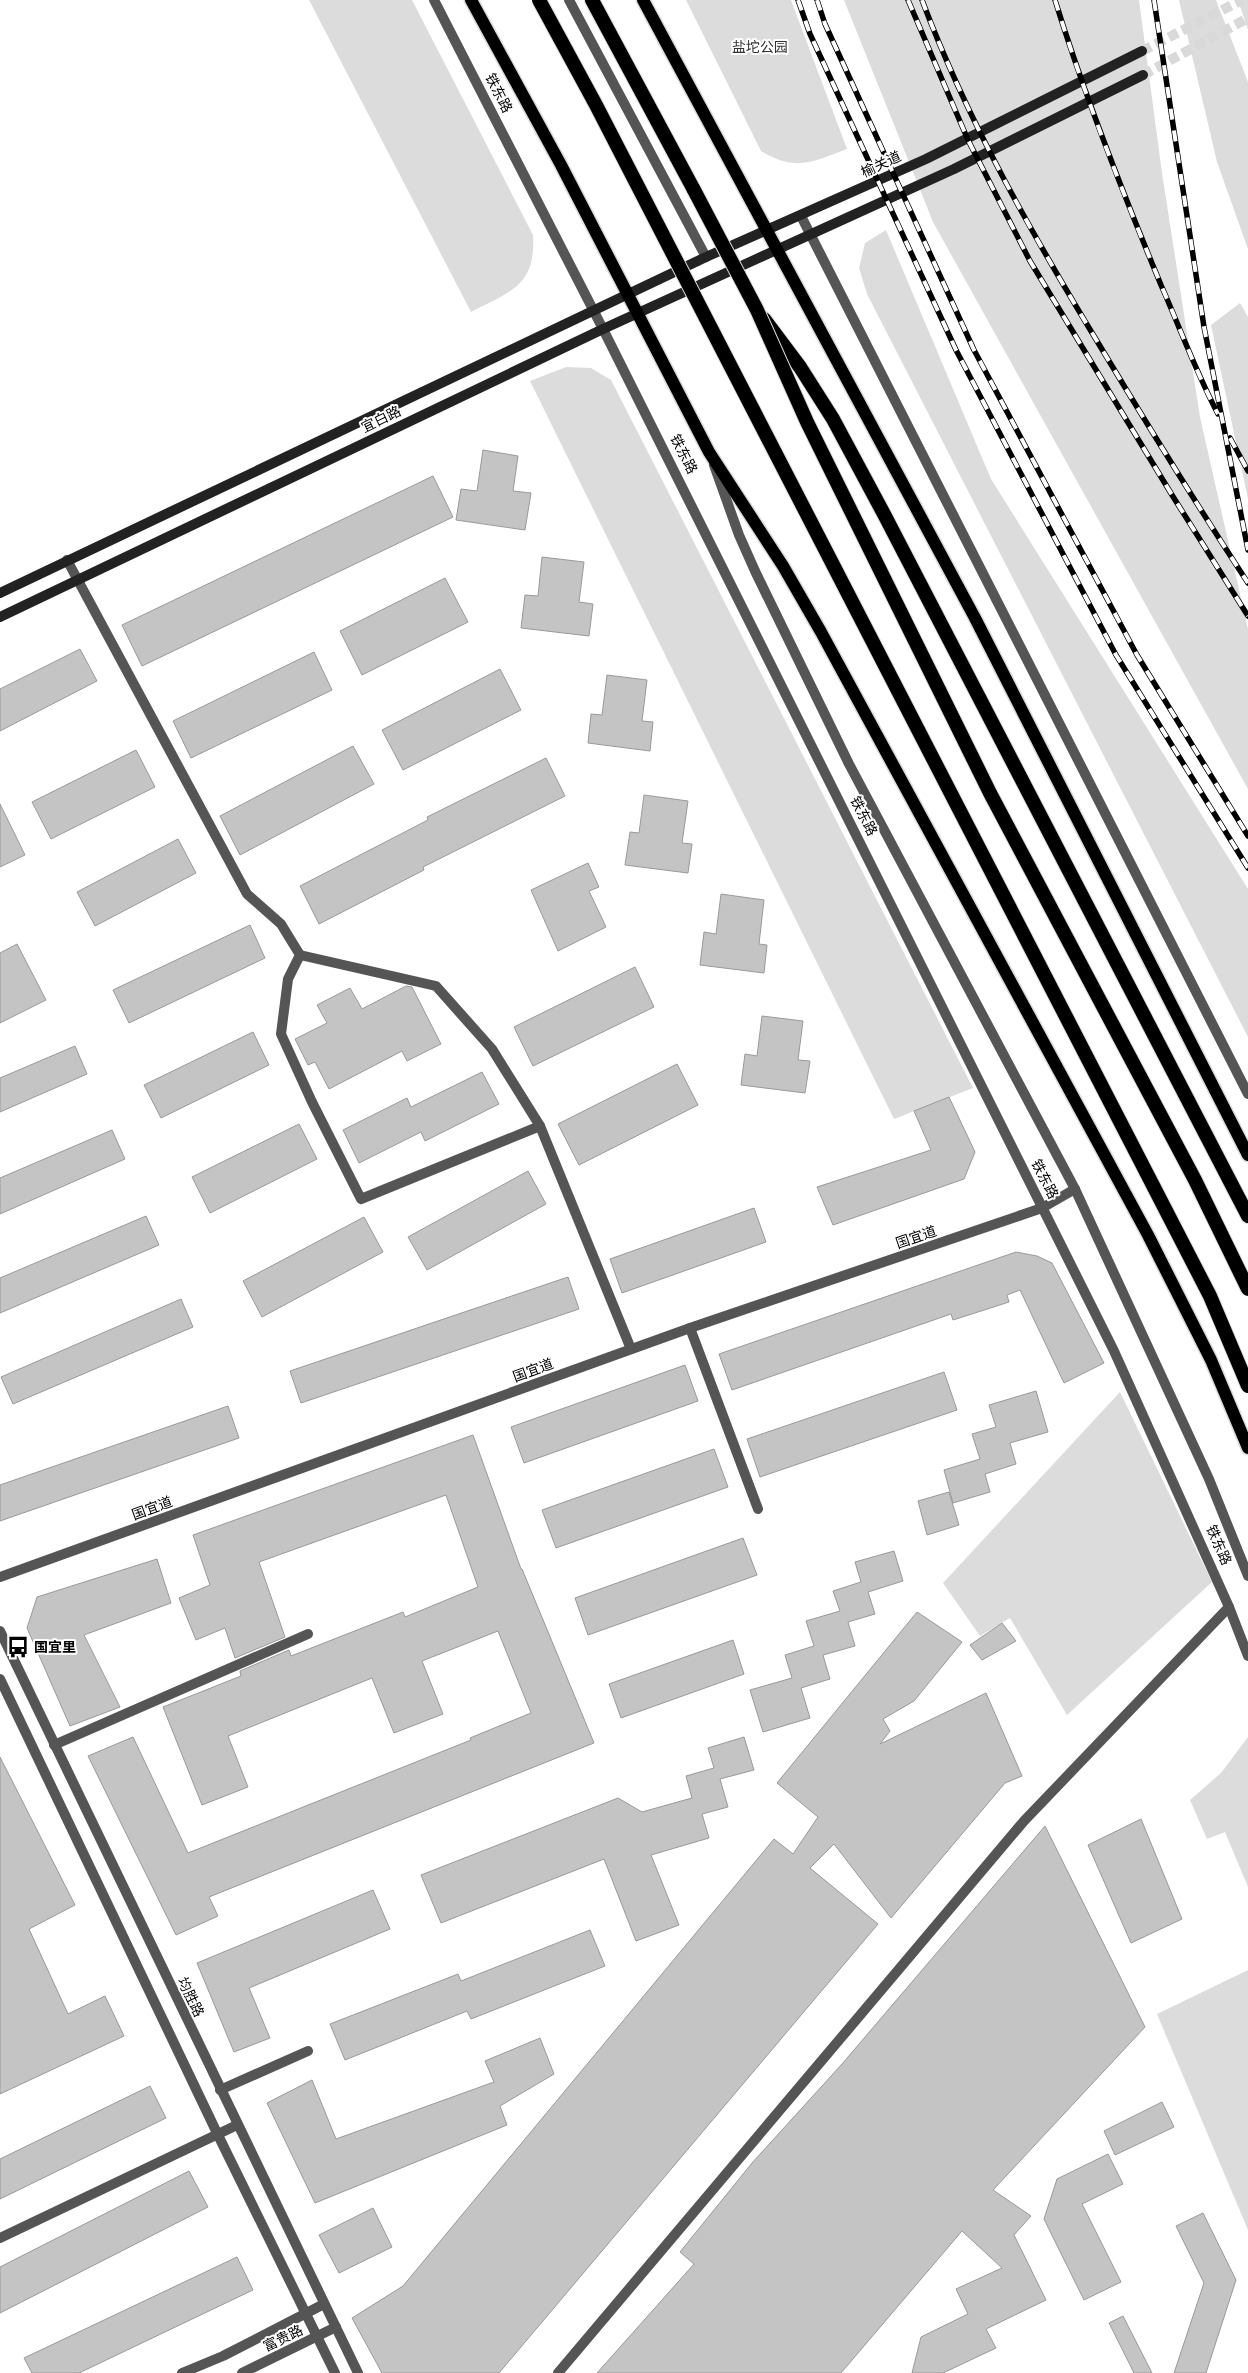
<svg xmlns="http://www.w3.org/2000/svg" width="1248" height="2373" font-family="Raleway,'Noto Sans SC',sans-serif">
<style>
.green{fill:#dcdcdc}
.building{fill:#c4c4c4;stroke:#999}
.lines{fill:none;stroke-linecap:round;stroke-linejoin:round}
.secondary-tunnel{stroke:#d9d9d9;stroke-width:10;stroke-dasharray:10 5;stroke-linecap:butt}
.primary-casing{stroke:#dbdbdb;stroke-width:15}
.trunk-casing{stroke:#dbdbdb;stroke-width:16}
.service{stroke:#555;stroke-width:10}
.pedestrian{stroke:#555;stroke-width:10}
.minor{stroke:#555;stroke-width:10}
.tertiary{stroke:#555;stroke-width:10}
.secondary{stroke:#222;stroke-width:10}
.primary{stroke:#000;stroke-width:12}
.trunk{stroke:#000;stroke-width:14}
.rail-casing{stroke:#000;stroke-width:5.5}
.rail{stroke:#fff;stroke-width:4;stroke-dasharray:11;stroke-linecap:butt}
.trunk-bridge-casing{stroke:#dbdbdb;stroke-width:16;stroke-linecap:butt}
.trunk-bridge{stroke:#000;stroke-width:14}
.labels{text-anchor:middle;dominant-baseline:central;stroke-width:4;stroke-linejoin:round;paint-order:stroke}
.park-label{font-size:14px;fill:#333;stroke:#fff}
.street-label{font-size:14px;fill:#000;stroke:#fff}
.poi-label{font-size:14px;font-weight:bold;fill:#000;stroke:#fff;text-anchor:start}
</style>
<rect width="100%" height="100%" fill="#fff"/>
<!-- green -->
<g class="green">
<path d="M309,0H412L533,235C536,287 510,291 471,312Z"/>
<path d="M686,0H791L847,149C812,162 795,172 761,151Z"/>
<path d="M844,0H1139L1162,173L1200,417L1248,629V789L933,222Z"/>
<path d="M1179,0H1216L1248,82V249L1217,162Z"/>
<path d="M1238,0H1248V30Z"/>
<path d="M886,230L991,479L1248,889V1037L867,294L859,268L865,243Z"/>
<path d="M1240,303L1248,317V499L1211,325Z"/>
<path d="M566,367L591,368L611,380L973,1088L894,1119L530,381Z"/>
<path d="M1120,1392L1212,1582L1067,1715L1010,1618L980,1636L943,1583Z"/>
<path d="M1248,1737V1887L1225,1832L1207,1839L1190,1800L1221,1773Z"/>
<path d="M1248,1970V2230L1157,2014Z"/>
</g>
<!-- building -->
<g class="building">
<path d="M483,450L518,456L513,491L531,493L525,530L456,520L461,489L477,491Z"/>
<path d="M433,476L453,517L142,666L122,625Z"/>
<path d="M542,557L584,562L579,602L593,604L589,636L521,628L525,595L538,596Z"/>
<path d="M445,578L468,622L362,675L340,631Z"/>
<path d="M80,649L97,681L0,731V689Z"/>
<path d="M314,652L332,690L191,758L173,721Z"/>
<path d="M500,669L521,710L403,770L382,730Z"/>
<path d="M607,675L647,680L642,721L653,722L650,751L588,743L591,714L602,715Z"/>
<path d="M353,746L374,784L240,855L220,816Z"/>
<path d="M136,750L155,787L51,839L32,802Z"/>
<path d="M546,758L565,796L423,867L424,870L319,924L300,886L428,820L427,817Z"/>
<path d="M644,795L688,801L682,843L692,844L688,873L625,865L630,832L639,833Z"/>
<path d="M0,804L25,855L0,867Z"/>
<path d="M178,839L196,873L95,926L77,892Z"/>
<path d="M588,863L599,887L589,891L606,927L558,951L531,890Z"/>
<path d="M721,894L764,900L759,944L767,945L764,973L700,965L704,932L716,934Z"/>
<path d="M250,925L265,958L129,1023L113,990Z"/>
<path d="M17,944L46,1000L0,1023V953Z"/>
<path d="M635,967L654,1007L533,1066L514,1027Z"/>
<path d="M406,986L412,987L441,1044L407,1061L402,1051L329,1089L315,1062L308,1065L295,1039L327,1023L317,1005L350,988L362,1009Z"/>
<path d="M762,1016L803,1021L798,1060L810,1061L805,1093L741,1085L745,1054L757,1056Z"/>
<path d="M253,1032L269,1065L161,1118L144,1085Z"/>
<path d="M75,1046L87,1074L0,1112V1078Z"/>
<path d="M677,1064L698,1105L579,1165L558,1124Z"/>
<path d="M482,1072L499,1104L425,1141L421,1132L359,1163L343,1130L407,1098L411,1107Z"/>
<path d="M949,1097L975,1152L964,1179L833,1225L817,1187L931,1150L914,1111Z"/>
<path d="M299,1124L317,1159L210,1213L192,1177Z"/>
<path d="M112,1130L125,1159L0,1214V1178Z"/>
<path d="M528,1171L546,1204L427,1270L408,1237Z"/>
<path d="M754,1208L766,1242L622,1293L610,1259Z"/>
<path d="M146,1216L159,1245L0,1313V1278Z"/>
<path d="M364,1217L383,1252L262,1317L243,1281Z"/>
<path d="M1016,1252L1037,1256L1052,1263L1104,1363L1064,1383L1020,1290L1007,1295L1009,1302L953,1320L951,1314L732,1390L719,1354Z"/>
<path d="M568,1277L579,1309L301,1403L290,1371Z"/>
<path d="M181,1299L193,1327L13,1404L1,1377Z"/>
<path d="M685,1365L698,1401L524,1463L511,1427Z"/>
<path d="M944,1372L957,1410L760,1477L747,1439Z"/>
<path d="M1036,1391L1048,1432L1010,1443L1016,1464L985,1474L990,1492L953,1503L944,1470L980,1459L972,1434L996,1427L989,1405Z"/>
<path d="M228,1406L239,1438L0,1521V1485Z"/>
<path d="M473,1435L521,1569H522L594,1743L209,1897L218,1916L176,1935L88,1756L133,1737L188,1853L471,1740L470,1738L531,1713L498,1631L422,1661L443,1714L394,1733L372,1678L228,1736L248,1787L202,1805L163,1707L241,1676L240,1671L289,1650L291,1656L403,1612L405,1617L478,1587L446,1495L259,1562L285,1637L235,1658L225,1628L196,1640L179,1598L210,1585L193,1535Z"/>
<path d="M714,1449L728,1487L556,1548L542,1510Z"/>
<path d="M949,1492L959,1525L927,1535L918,1501Z"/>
<path d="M743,1538L757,1575L588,1635L575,1598Z"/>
<path d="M894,1551L903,1581L868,1592L875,1614L848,1622L855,1646L823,1655L830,1679L801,1688L810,1718L763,1732L750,1690L792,1678L785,1655L814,1646L806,1621L840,1611L833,1591L861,1582L855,1562Z"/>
<path d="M157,1559L171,1603L84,1635L120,1707L70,1726L27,1628L37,1597Z"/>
<path d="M917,1612L962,1642L914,1701L883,1719L890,1731L880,1744L986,1693L1022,1776L1005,1783L891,1918L834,1844L810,1868L878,1924L499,2373H382L352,2318L403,2286L774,1839L793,1854L818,1817L777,1783Z"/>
<path d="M1002,1623L1016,1641L982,1660L970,1645Z"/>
<path d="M733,1640L744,1674L621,1718L609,1684Z"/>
<path d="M744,1737L754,1770L720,1779L728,1807L702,1814L709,1838L651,1855L679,1925L636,1941L604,1859L441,1923L421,1875L618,1798L642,1812L692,1798L686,1776L714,1768L708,1748Z"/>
<path d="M0,1757L75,1905L29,1929L68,2014L105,1996L124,2036L0,2094Z"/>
<path d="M1141,1819L1182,1919L1131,1943L1088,1845Z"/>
<path d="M1045,1826L1145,2027L993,2190L1031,2216L1014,2235L1046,2300L986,2329L996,2348L943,2373H912L921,2337L968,2314L956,2289L1002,2268L962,2231L841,2373H597L694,2264L680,2252L752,2163L842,2064Z"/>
<path d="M373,1890L390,1929L249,1988L270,2038L234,2052L197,1963Z"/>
<path d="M590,1930L605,1966L471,2019L467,2011L345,2060L330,2024L458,1974L461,1981Z"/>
<path d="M540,2038L554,2074L500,2106L507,2125L315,2203L267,2103L312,2080L336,2139L494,2082L485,2061Z"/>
<path d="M150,2086L166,2118L0,2199V2159Z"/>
<path d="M1162,2102L1174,2127L1115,2155L1104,2131Z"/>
<path d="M1108,2154L1123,2184L1082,2204L1121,2282L1084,2300L1044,2219L1057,2179Z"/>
<path d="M189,2171L208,2207L0,2313V2267Z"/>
<path d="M373,2208L392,2247L339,2273L319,2235Z"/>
<path d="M1203,2213L1236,2280L1206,2373H1174L1204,2283L1176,2226Z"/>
<path d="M237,2257L253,2290L79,2373H32L24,2358Z"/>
<path d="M1123,2316L1152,2373H1134L1109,2323Z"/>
</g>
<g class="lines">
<!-- secondary-tunnel -->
<g class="secondary-tunnel">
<path d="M1142,51L1242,0"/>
<path d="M1143,75L1248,18"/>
</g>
<!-- primary casing -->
<g class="primary-casing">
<g id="primary">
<path d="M471,0L561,165L709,452L783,566L821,632L1148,1235L1211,1360L1248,1448"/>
<path d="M643,0L975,618L1248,1155"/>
</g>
</g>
<!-- trunk casing -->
<g class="trunk-casing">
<g id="trunk">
<path d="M592,0L694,190"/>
<path d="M764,319L800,367L833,419L885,516L1248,1216"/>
</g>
</g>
<!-- service -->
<g class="service">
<path d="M67,560L247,894L281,924L300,955L288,979L281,1034L312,1102L361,1199L540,1126"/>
<path d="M300,955L436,986L492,1049L540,1126L631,1349"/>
<path d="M690,1328L758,1509"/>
<path d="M54,1745L308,1634"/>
<path d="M220,2090L308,2051"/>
<path d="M0,2238L237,2125"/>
<path d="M182,2373L223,2356L324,2304"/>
</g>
<!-- pedestrian -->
<path class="pedestrian" d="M558,2373L1024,1821L1229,1607"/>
<!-- minor -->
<g class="minor">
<path d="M434,0L603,329L1114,1351L1229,1607L1248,1656"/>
<path d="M569,0L706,257"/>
<path d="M801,216L1248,1094"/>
</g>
<!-- tertiary -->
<g class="tertiary">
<path d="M714,465L739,535L755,571L849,764L1075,1189L1209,1479L1248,1576"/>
<path d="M0,1577L690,1328L1042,1208L1075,1189"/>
<path d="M0,1631L358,2373"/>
<path d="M0,1679L217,2133L335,2373"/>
<path d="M242,2373L336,2327"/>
</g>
<!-- secondary -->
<g class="secondary">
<path d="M0,593L706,257L926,159L1142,51"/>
<path d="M0,617L603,329L954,169L1143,75"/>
</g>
<!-- primary -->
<use href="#primary" class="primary"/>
<!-- trunk -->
<use href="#trunk" class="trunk"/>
<!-- rail casing -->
<g class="rail-casing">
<g id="rail">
<path d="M798,0L810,34L956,350L1116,655L1248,868"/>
<path d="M817,0L825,24L974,350L1137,655L1248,836"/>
<path d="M908,0L968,140L1030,261L1172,495L1248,616"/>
<path d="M922,0C968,122 1032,234 1100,346C1148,426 1197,505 1248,583"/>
<path d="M1055,0C1085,97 1122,191 1161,285C1180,328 1196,372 1218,414"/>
<path d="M1154,0L1204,327L1248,550"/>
<path d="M1230,438L1248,471"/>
</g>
</g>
<!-- rail -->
<use href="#rail" class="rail"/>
<!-- trunk-bridge casing -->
<g class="trunk-bridge-casing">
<g id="trunk-bridge">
<path d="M539,0L596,105L1210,1296L1248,1386"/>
<path d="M694,190L757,310L807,422L990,793L1195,1180L1248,1289"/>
</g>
</g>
<!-- trunk-bridge -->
<use href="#trunk-bridge" class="trunk-bridge"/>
</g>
<!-- icons -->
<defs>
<g id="bus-bare" transform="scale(1.725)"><path d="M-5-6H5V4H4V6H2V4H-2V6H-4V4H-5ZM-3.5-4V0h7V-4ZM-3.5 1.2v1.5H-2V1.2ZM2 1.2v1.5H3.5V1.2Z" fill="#000" stroke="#fff" stroke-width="2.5" paint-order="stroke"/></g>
</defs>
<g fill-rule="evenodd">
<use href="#bus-bare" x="18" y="1647"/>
</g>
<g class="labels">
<!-- park labels -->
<g class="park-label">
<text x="760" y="47">盐坨公园</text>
</g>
<!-- street labels -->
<g class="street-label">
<text transform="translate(499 93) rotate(63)">铁东路</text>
<text transform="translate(881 164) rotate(-25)">榆关道</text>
<text transform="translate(381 419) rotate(-26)">宜白路</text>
<text transform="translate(684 454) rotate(63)">铁东路</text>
<text transform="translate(864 816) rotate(63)">铁东路</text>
<text transform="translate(1045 1179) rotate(63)">铁东路</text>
<text transform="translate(916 1237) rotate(-19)">国宜道</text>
<text transform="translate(533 1370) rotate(-20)">国宜道</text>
<text transform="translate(152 1508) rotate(-20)">国宜道</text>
<text transform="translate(1219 1545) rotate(66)">铁东路</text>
<text transform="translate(191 1997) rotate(64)">均胜路</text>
<text transform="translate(283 2338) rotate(-26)">富贵路</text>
</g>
<!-- poi labels -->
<g class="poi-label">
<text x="34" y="1647">国宜里</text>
</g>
</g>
</svg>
